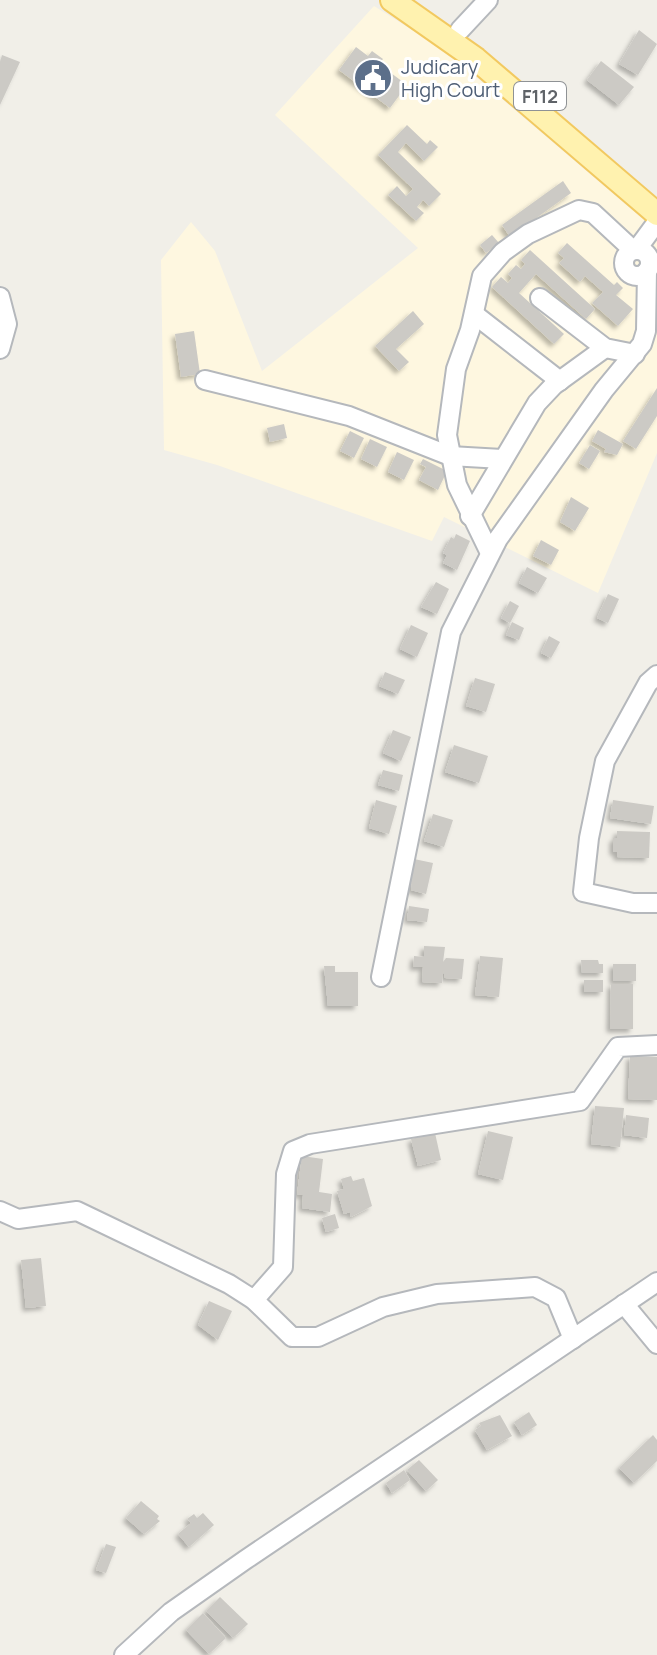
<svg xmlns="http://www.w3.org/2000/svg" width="657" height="1655" font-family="Manrope,sans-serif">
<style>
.commercial{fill:#fef7e0}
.building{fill:#cccac5;filter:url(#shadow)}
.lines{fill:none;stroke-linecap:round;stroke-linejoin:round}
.minor-casing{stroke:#b5b8bc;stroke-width:22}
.major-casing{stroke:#f2c960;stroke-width:26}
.minor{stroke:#fff;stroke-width:18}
.major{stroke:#fff2af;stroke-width:22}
.labels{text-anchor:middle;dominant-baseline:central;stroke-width:6;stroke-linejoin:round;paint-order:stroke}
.shield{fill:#fff;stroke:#8f9295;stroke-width:2}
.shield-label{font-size:18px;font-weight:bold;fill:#5f6368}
.service-label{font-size:20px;fill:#4e5e75;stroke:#fff;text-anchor:start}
</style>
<defs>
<filter id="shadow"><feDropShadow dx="-3.5" dy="3.5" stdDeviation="2" flood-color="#0004"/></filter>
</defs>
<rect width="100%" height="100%" fill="#f1efe8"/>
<!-- commercial -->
<path class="commercial" d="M374,6L447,52L657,231V453L598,593L444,517L432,541L217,465L164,450L161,260L191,222L215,251L262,371L418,248L275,115Z"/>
<!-- building -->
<g class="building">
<path d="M639,30L657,44L638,75L619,64Z"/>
<path d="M356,47L368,56L372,51L383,59L379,64L407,85L390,108L339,70Z"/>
<path d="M2,55L20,62L0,105V62Z"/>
<path d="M601,61L634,87L619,105L587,80Z"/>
<path d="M407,125L427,144L430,140L438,147L424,161L406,143L398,152L441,194L429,206L423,200L417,207L424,213L416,221L388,195L397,186L406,196L413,189L378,155Z"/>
<path d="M563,181L571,193L510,237L502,225Z"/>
<path d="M492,235L499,243L486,253L480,245Z"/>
<path d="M567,243L614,285L617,282L623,288L616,295L633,309L618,326L592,303L603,292L585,276L580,282L559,263L564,258L558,253Z"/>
<path d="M530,250L595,309L586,319L536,274L519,293L564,334L554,344L492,287L501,277L508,283L512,278L508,274L516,265L521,269L525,264L521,260Z"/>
<path d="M413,311L424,324L396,349L409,362L399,371L375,346Z"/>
<path d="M194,331L200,374L181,377L175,334Z"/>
<path d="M657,388V416L636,449L623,441Z"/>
<path d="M284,424L287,438L270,442L267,428Z"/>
<path d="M598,430L623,444L617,455L604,452L606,449L592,441Z"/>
<path d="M350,431L364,438L354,458L340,451Z"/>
<path d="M370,439L387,447L377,467L361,459Z"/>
<path d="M590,445L600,451L589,469L579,463Z"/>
<path d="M397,452L414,460L404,480L388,472Z"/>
<path d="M423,459L447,471L438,490L419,480L426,467L420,464Z"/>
<path d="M571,497L589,508L575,531L560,522Z"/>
<path d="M456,534L470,541L457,570L443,563L447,555L443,553L451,537L454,539Z"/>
<path d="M541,540L559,550L551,565L533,556Z"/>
<path d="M527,567L547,578L538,593L519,583Z"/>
<path d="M436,582L449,589L437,614L421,607Z"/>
<path d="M608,594L619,599L608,623L597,618Z"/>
<path d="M510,601L519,606L510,623L501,618Z"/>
<path d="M512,622L524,628L519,640L506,635Z"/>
<path d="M411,625L428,633L417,657L400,649Z"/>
<path d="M549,636L560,642L551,658L541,653Z"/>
<path d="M385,672L405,680L398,694L379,686Z"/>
<path d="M475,678L495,684L486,712L466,706Z"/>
<path d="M393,730L411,737L401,761L383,753Z"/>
<path d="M454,745L488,756L479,783L445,772Z"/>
<path d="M383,770L403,775L399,791L378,785Z"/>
<path d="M376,800L397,806L389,834L369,828Z"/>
<path d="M613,800L654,806L651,824L610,818Z"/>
<path d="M433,814L453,820L444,847L424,841Z"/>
<path d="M617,831L650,832L649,858L617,857V852H613V838H617Z"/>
<path d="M414,859L433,863L426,894L411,890Z"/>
<path d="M409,906L429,909L427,922L407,920Z"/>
<path d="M424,946L445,947L443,962L446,958L464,959L462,979L445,978L443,970L442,983L422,982L423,967H413L414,956L424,957Z"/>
<path d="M480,956L503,958L499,997L475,995Z"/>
<path d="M581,960H598L599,964H603V973H582Z"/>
<rect x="613" y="964" width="23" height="17"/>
<path d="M324,966H335V972H358V1006H328Z"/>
<rect x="584" y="980" width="19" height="12"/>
<path d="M611,984H633V1029H610Z"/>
<path d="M630,1056L657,1057V1100L628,1099Z"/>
<path d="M595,1106L624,1108L620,1147L591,1144Z"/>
<path d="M626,1115L649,1118L647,1138L624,1135Z"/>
<path d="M488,1131L513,1137L503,1180L478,1174Z"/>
<path d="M435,1133L441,1160L418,1166L411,1139Z"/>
<path d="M302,1156L323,1159L319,1192L332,1194L330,1212L302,1208L303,1195L297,1194Z"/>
<path d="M351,1176L353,1181L364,1178L372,1206L351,1217L350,1212L344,1214L337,1191L344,1189L341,1179Z"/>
<path d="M335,1214L339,1228L326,1232L322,1218Z"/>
<path d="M41,1258L46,1306L26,1308L21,1260Z"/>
<path d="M209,1301L232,1311L218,1340L198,1325Z"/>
<path d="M529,1412L537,1425L522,1435L514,1422Z"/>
<path d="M500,1415L512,1436L487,1450L475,1430L481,1426L479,1423Z"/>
<path d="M653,1435L657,1440V1461L634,1483L619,1468Z"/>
<path d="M419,1460L438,1480L426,1491L407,1470Z"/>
<path d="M404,1470L410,1480L392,1493L386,1483Z"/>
<path d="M141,1501L159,1516L157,1519L160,1521L144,1534L126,1518Z"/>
<path d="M203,1513L214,1525L189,1547L178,1534L191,1523L187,1519L194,1514L197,1518Z"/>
<path d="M106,1544L116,1547L106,1573L96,1570Z"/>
<path d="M220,1597L248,1624L233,1638L206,1611Z"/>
<path d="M203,1613L226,1638L209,1654L186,1630Z"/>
</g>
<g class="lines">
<!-- minor casing -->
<g class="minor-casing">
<g id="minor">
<path d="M460,30L488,0"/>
<path d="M637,249L657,222"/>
<circle cx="637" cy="263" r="13"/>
<path d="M0,297L7,324L0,349"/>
<path d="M540,298L605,348L635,354"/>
<path d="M474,314L560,381"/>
<path d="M205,380L349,416L450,456L502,459"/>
<path d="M470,516L537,403L554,385L605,348"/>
<path d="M490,553L457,485L447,435L456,369L470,330L482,276L503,252L528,234L579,210L593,213L633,250"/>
<path d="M657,675L648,683L605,761L589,838L583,892L633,903H657"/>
<path d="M381,977L451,632L498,539L604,390L642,344L646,331L647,271"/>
<path d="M0,1211L18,1219L77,1211L229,1284L254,1300L292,1337H318L383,1307L437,1294L535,1287L556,1298L573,1339"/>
<path d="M254,1300L283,1267L286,1174L293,1151L310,1144L580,1101L618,1047L657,1045"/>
<path d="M624,1304L657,1344"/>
<path d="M124,1655L171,1612L245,1560L657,1282"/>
</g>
</g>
<!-- major casing -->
<g class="major-casing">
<path id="major" d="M392,0L476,59L657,214"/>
</g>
<!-- minor -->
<use href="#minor" class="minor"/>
<!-- major -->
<use href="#major" class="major"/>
</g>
<!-- icons -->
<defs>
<g id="civic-disc" transform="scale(2)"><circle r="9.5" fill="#5c6f8a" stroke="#fff"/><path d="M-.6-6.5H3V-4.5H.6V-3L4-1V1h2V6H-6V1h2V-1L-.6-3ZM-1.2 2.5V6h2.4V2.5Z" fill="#fff"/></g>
</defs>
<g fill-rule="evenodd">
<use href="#civic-disc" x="373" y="78"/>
</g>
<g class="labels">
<!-- shield labels -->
<rect class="shield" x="514" y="82" width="52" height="28" rx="6"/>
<g class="shield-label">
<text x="540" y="96">F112</text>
</g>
<!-- service labels -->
<g class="service-label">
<text x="401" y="66">Judicary<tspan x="401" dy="23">High Court</tspan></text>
</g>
</g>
</svg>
